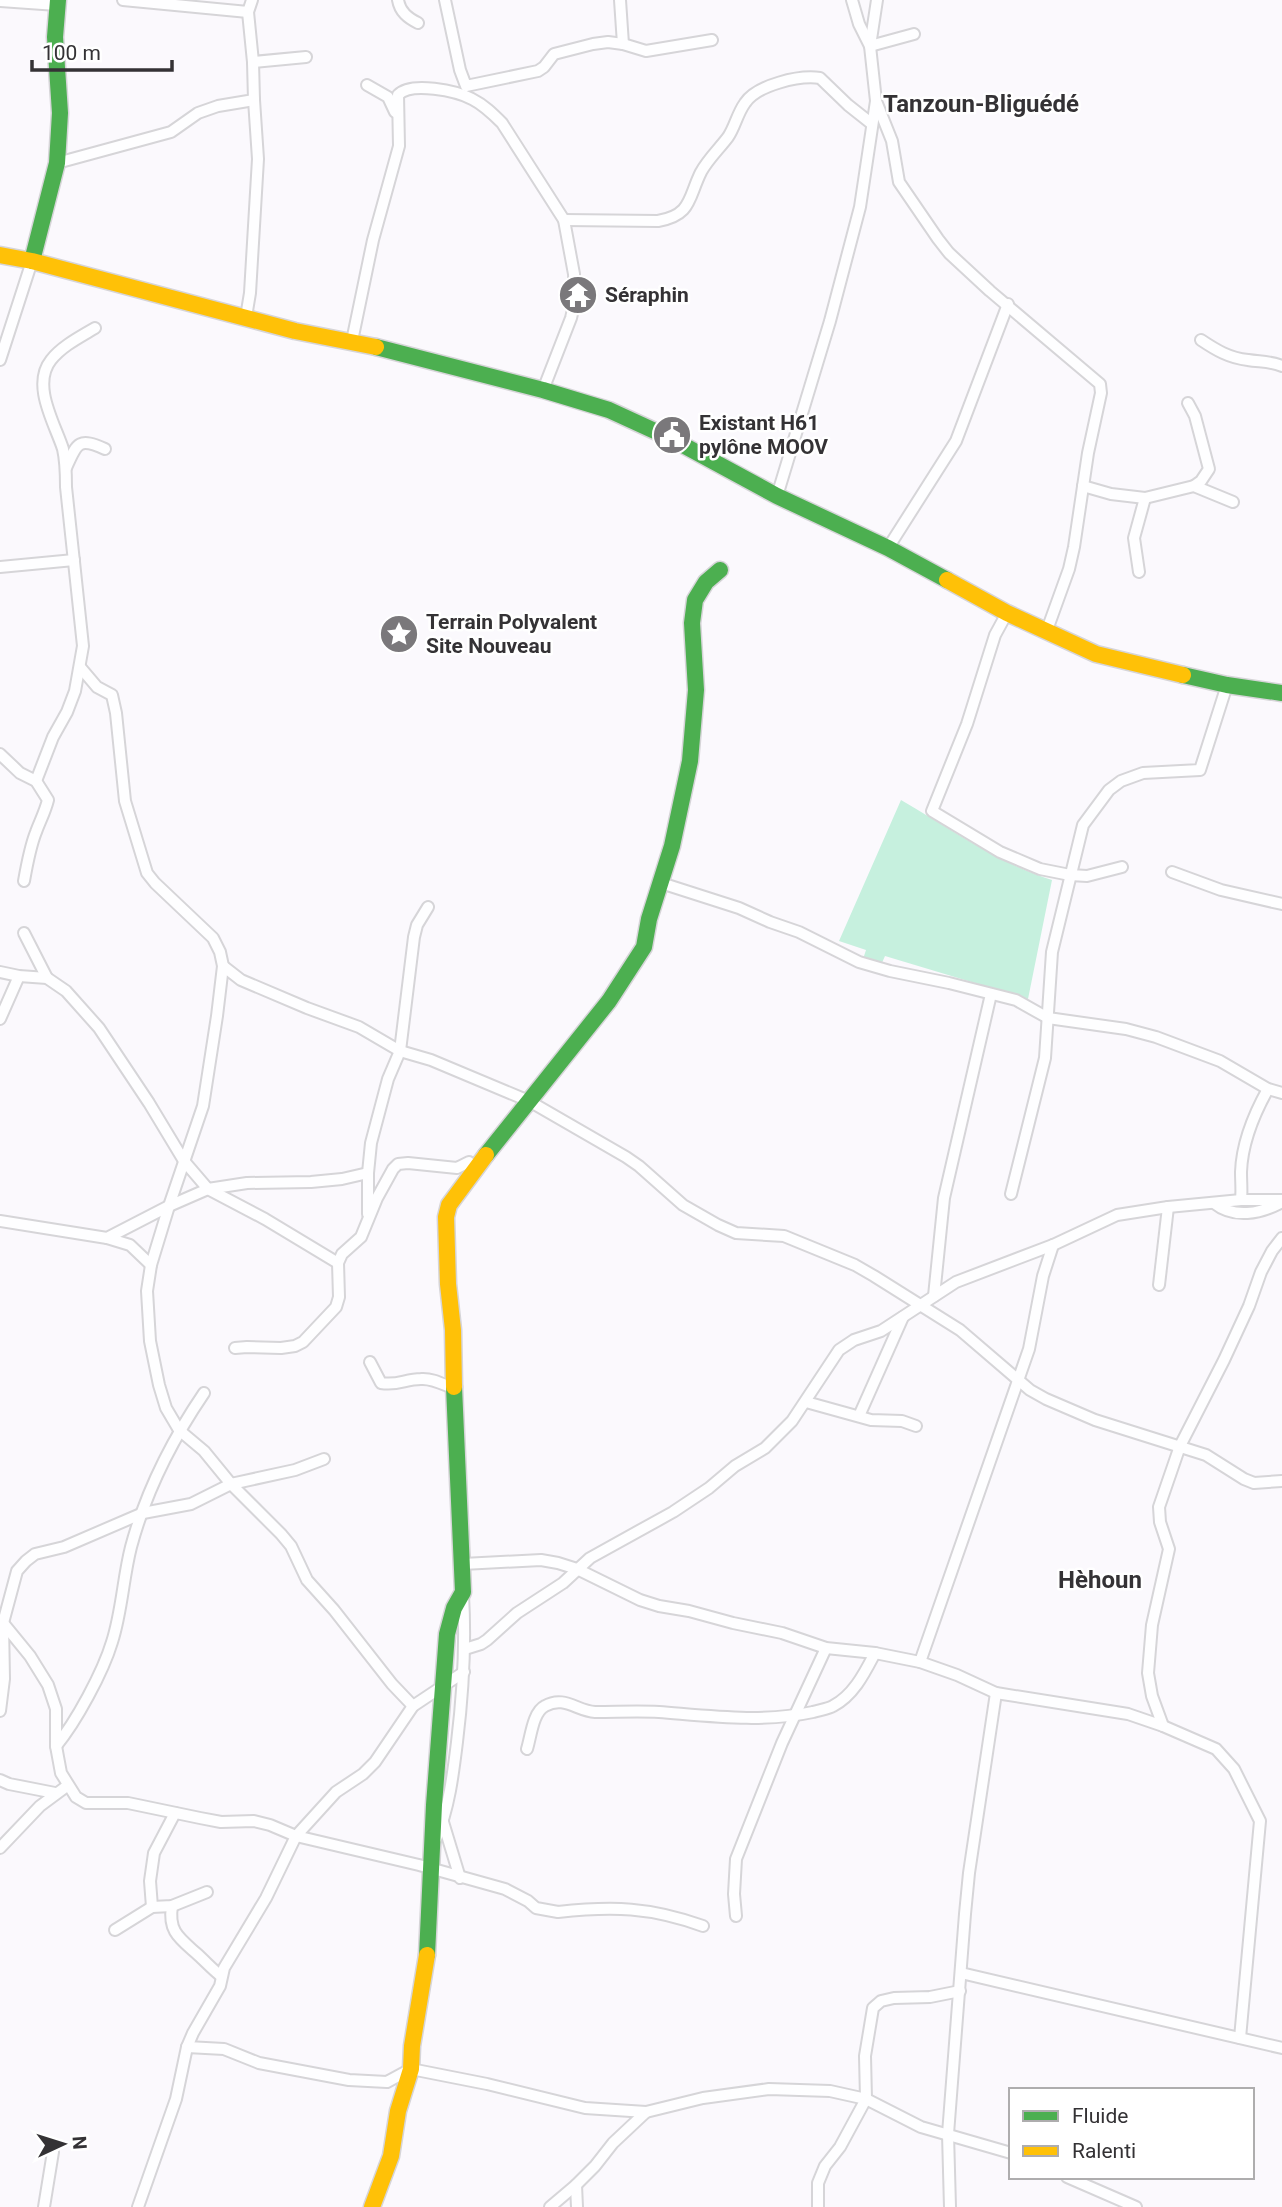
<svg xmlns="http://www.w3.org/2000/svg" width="1282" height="2207" font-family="Roboto,sans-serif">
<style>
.green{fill:#c6f0de}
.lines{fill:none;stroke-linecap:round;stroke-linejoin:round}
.street-casing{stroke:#d6d5d8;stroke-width:14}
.fast-casing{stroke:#d6d5d8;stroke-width:19}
.slow-casing{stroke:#d6d5d8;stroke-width:19}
.street{stroke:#fefeff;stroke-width:10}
.fast{stroke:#4caf50;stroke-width:16}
.slow{stroke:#ffc107;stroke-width:16}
.labels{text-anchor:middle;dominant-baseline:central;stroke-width:5;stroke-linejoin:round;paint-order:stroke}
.poi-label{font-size:21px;font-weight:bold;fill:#343235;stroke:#fff;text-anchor:start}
.quarter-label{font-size:24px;font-weight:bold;fill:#343235;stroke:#fff}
</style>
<rect width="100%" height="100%" fill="#fbf9fd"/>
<!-- green -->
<path class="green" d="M901,800C950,828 999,864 1052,880L1028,999L885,956L881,965L863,959L866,950L839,941Z"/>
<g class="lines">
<!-- street casing -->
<g class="street-casing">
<g id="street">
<path d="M123,0L248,12"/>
<path d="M398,0C400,12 408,18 418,23"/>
<path d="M445,0L460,70L466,86L538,71L544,67L554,54L593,44L608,42L623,44L646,51L712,40"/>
<path d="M620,0L623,44"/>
<path d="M852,0L859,24L870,46L914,34"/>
<path d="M0,1L57,5"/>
<path d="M253,62L306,57"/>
<path d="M367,85L388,97L395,112"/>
<path d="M876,101L892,141L899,182L938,239L949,253L990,291L1100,384L1101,393L1088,453L1074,547L1069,569L1047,630"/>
<path d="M57,163L171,132L198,113L218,106L254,100L253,62L248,12L252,0"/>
<path d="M564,220L658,221C692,215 688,198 701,172C708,159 719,149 728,137C735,127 737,114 745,103C757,85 799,75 820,78L848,105L872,124"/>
<path d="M246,317L250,293L258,159L254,100"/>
<path d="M1201,340C1216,350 1229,358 1248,360C1260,362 1270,361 1282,366"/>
<path d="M352,341L373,240L399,146L398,95C411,81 457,91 472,99C484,105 493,114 502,123L564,220L574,274L575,301L571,318L543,390"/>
<path d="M0,360L32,261"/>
<path d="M1188,403L1195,416L1209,469L1201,481L1194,486"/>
<path d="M66,468C77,443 78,437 105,449"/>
<path d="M1083,486L1111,494L1145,498L1194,486L1233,502"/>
<path d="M777,496L830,321L860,207L876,101L870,46L877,0"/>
<path d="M888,548L956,441L1008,304"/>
<path d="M0,567L74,560"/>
<path d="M1139,572L1134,538L1145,498"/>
<path d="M1007,613L995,635L967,724L932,811L1000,852L1040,869L1070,875L1087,876L1122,867"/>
<path d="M80,667L97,687L112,695L116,713L125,801L147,873L155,883L213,938L220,952L223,966L217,1016L203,1106L169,1206L151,1265L147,1291L150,1341L159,1385L166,1408L179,1430L204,1451L231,1484L281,1534L291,1546L307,1580L334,1610L392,1684L413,1706"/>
<path d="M0,754L20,773L36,781L48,800C45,812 40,821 36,832C30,847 27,864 24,881"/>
<path d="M36,781L53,737L67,712L75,691L83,646L66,487C66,475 66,462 63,449C55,424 31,385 51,360C62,346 80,337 95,328"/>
<path d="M1172,872L1221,890L1282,904"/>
<path d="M661,883L739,908L770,922L799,932L859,962L890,971L949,983L1016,1000L1048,1018L1126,1029L1156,1037L1220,1061L1268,1089L1282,1093"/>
<path d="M24,933L47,978"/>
<path d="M223,966L241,980L307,1008L359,1027L400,1051L431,1060L529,1101L626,1157L639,1166L683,1205L718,1225L736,1233L784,1236L855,1265L874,1276L960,1330L1030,1390L1046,1399L1095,1420L1206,1455L1244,1479L1254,1483L1282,1481"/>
<path d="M0,972L19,976L47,978L66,991L99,1028L149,1103L184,1161L208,1189L265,1219L338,1263"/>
<path d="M0,1019L19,976"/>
<path d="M1011,1194L1045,1058L1052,952L1083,825L1109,790L1121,781L1143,773L1200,770L1227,685"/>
<path d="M1241,1200C1242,1191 1241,1182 1241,1172C1242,1144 1254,1114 1268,1089"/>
<path d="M1214,1203C1234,1219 1260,1214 1282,1202"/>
<path d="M368,1214V1173L371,1143L388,1079L400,1051L414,937L417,925L428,907"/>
<path d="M0,1221L107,1238L169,1206L208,1189L247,1183L311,1182L342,1179L368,1173"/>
<path d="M107,1238L130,1245L151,1265"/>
<path d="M1159,1285L1168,1207"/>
<path d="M934,1296L944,1198L991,994"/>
<path d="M235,1348L247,1347L281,1348L295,1346L303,1342L336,1307L339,1297L338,1263L342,1254L361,1237L377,1198L393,1169L398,1164L408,1163L457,1168L469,1162"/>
<path d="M370,1362L381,1383C398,1386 405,1379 421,1379C433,1378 444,1385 455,1389"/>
<path d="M806,1402L871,1420L902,1421L916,1426"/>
<path d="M859,1416L903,1317"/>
<path d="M463,1564L541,1560L558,1563L577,1569L640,1600L659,1606L689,1611L733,1623L782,1633L826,1648L875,1653L920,1662L957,1675L996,1693L1128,1714L1163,1726L1216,1749L1234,1769L1260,1821L1240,2038"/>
<path d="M3,1623L30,1656L48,1685L56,1709V1746L61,1773L76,1797L86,1803H128L200,1818L221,1822L254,1821L270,1825L296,1836L419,1865L505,1889L528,1901L536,1908L558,1912C613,1906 650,1907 703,1926"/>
<path d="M465,1649L481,1644L487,1640L517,1613L563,1583L590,1558L673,1512L709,1488L735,1466L765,1448L792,1421L839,1350L854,1340L881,1331L956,1282L1053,1245L1117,1215L1168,1207L1241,1200H1282"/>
<path d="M920,1662L1029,1349L1043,1276L1053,1245"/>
<path d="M0,1711L4,1679L3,1623L17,1571L26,1561L35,1554L64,1547L143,1513L191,1504L231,1484L295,1470L324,1459"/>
<path d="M1163,1726L1152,1696L1148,1673L1152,1625L1169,1549L1160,1522L1159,1507L1180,1446L1224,1360L1249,1306L1261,1272L1272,1251L1282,1238"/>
<path d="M56,1746C76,1722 103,1672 112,1642C122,1611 123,1578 131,1547C146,1491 172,1440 204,1393"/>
<path d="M527,1749C531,1736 533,1712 545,1706C564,1695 577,1711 595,1712C617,1712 638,1711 659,1712C710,1716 762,1723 813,1712C819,1710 828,1709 833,1706C854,1695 865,1672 875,1653"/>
<path d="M0,1780L9,1784L55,1793"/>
<path d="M443,1822L460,1878"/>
<path d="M436,1839C449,1808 453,1775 457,1742C463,1693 466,1645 463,1595"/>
<path d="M0,1848L40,1806L67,1786"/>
<path d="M172,1906C168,1931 179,1938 196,1953C205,1961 212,1969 221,1976"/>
<path d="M152,1907L150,1881L154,1853L175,1813"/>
<path d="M736,1916L734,1894L736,1859L782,1743L826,1648"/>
<path d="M115,1930L152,1907L172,1906L207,1892"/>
<path d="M961,1973L1282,2048"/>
<path d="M187,2047L224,2049L259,2063L349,2080L387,2082L411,2069L487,2084L585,2108L646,2112L703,2098L769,2089L830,2091L866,2099L921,2127L1011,2153"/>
<path d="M1067,2177L1136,2207"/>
<path d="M576,2185L577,2207"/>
<path d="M44,2207L53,2152"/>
<path d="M138,2207L176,2099L187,2047L193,2033L220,1986L224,1968L266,1898L296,1836L336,1792L363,1774L375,1762L413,1706L464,1672"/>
<path d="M550,2207L576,2185L595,2166L613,2143L646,2112"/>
<path d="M818,2207V2183L825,2166L840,2147L866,2099L865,2056L873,2008L881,2001L894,1998L930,1997L960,1991"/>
<path d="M950,2207L948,2134L965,1914L969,1873L996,1693"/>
</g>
</g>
<!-- fast casing -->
<g class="fast-casing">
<g id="fast">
<path d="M32,261L57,163L60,113L55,37L58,0"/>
<path d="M376,347L543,390L609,410L670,438L777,496L888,548L947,580"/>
<path d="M1183,675L1227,685L1282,693"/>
<path d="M486,1155L609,1001L644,947L649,919L672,846L690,761L696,690L692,623L695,600L706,582L720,570"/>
<path d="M427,1955L434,1805L447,1634L454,1608L463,1592L454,1387"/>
</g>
</g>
<!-- slow casing -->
<g class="slow-casing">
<g id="slow">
<path d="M0,255L32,261L295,331L376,347"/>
<path d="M947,580L1007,613L1096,654L1183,675"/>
<path d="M454,1387L453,1330L448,1284L446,1217L449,1205L486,1155"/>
<path d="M372,2207L391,2156L398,2111L411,2069L412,2046L427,1955"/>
</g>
</g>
<!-- street -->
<use href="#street" class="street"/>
<!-- fast -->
<use href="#fast" class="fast"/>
<!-- slow -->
<use href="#slow" class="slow"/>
</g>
<!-- icons -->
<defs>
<g id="temple-disc" transform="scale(2.0125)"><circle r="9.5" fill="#7a787b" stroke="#fff"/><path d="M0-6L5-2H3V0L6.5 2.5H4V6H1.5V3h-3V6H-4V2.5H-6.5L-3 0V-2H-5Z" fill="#fff"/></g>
<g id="civic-disc" transform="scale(2.0125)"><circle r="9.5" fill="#7a787b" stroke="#fff"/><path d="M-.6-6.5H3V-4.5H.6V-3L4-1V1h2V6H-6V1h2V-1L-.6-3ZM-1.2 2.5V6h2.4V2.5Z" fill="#fff"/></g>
<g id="sight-disc" transform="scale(2.0125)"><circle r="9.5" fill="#7a787b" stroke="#fff"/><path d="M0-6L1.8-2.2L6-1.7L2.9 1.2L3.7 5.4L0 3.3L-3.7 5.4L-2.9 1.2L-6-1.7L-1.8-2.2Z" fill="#fff"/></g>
</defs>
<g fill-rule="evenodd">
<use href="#temple-disc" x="578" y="295"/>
<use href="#civic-disc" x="672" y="435"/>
<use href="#sight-disc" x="399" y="634"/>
</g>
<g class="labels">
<!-- poi labels -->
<g class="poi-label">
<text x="605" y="295">Séraphin</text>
<text x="699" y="423">Existant H61<tspan x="699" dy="24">pylône MOOV</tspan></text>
<text x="426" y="622">Terrain Polyvalent<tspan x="426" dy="24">Site Nouveau</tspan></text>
</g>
<!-- quarter labels -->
<g class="quarter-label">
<text x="981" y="104">Tanzoun-Bliguédé</text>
<text x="1100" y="1580">Hèhoun</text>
</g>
</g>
<!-- legend -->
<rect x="1009" y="2088" width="245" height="91" fill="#ffffff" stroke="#aeadae" stroke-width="2"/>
<rect x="1023" y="2111" width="35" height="10" fill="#4caf50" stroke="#aeadae" stroke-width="2"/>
<text x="1072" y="2123" font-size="21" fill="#343235">Fluide</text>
<rect x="1023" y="2146" width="35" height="10" fill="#ffc107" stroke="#aeadae" stroke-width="2"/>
<text x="1072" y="2158" font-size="21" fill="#343235">Ralenti</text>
<!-- north arrow -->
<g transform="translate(63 2144) rotate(86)" stroke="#ffffff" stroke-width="5" paint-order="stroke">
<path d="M0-5L12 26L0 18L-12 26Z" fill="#343235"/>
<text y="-10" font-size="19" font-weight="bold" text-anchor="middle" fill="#343235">N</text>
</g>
<!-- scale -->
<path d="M32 60v10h140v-10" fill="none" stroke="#343235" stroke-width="3.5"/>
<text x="42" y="60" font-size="21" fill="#343235" stroke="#ffffff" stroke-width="5" paint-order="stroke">100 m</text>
</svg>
